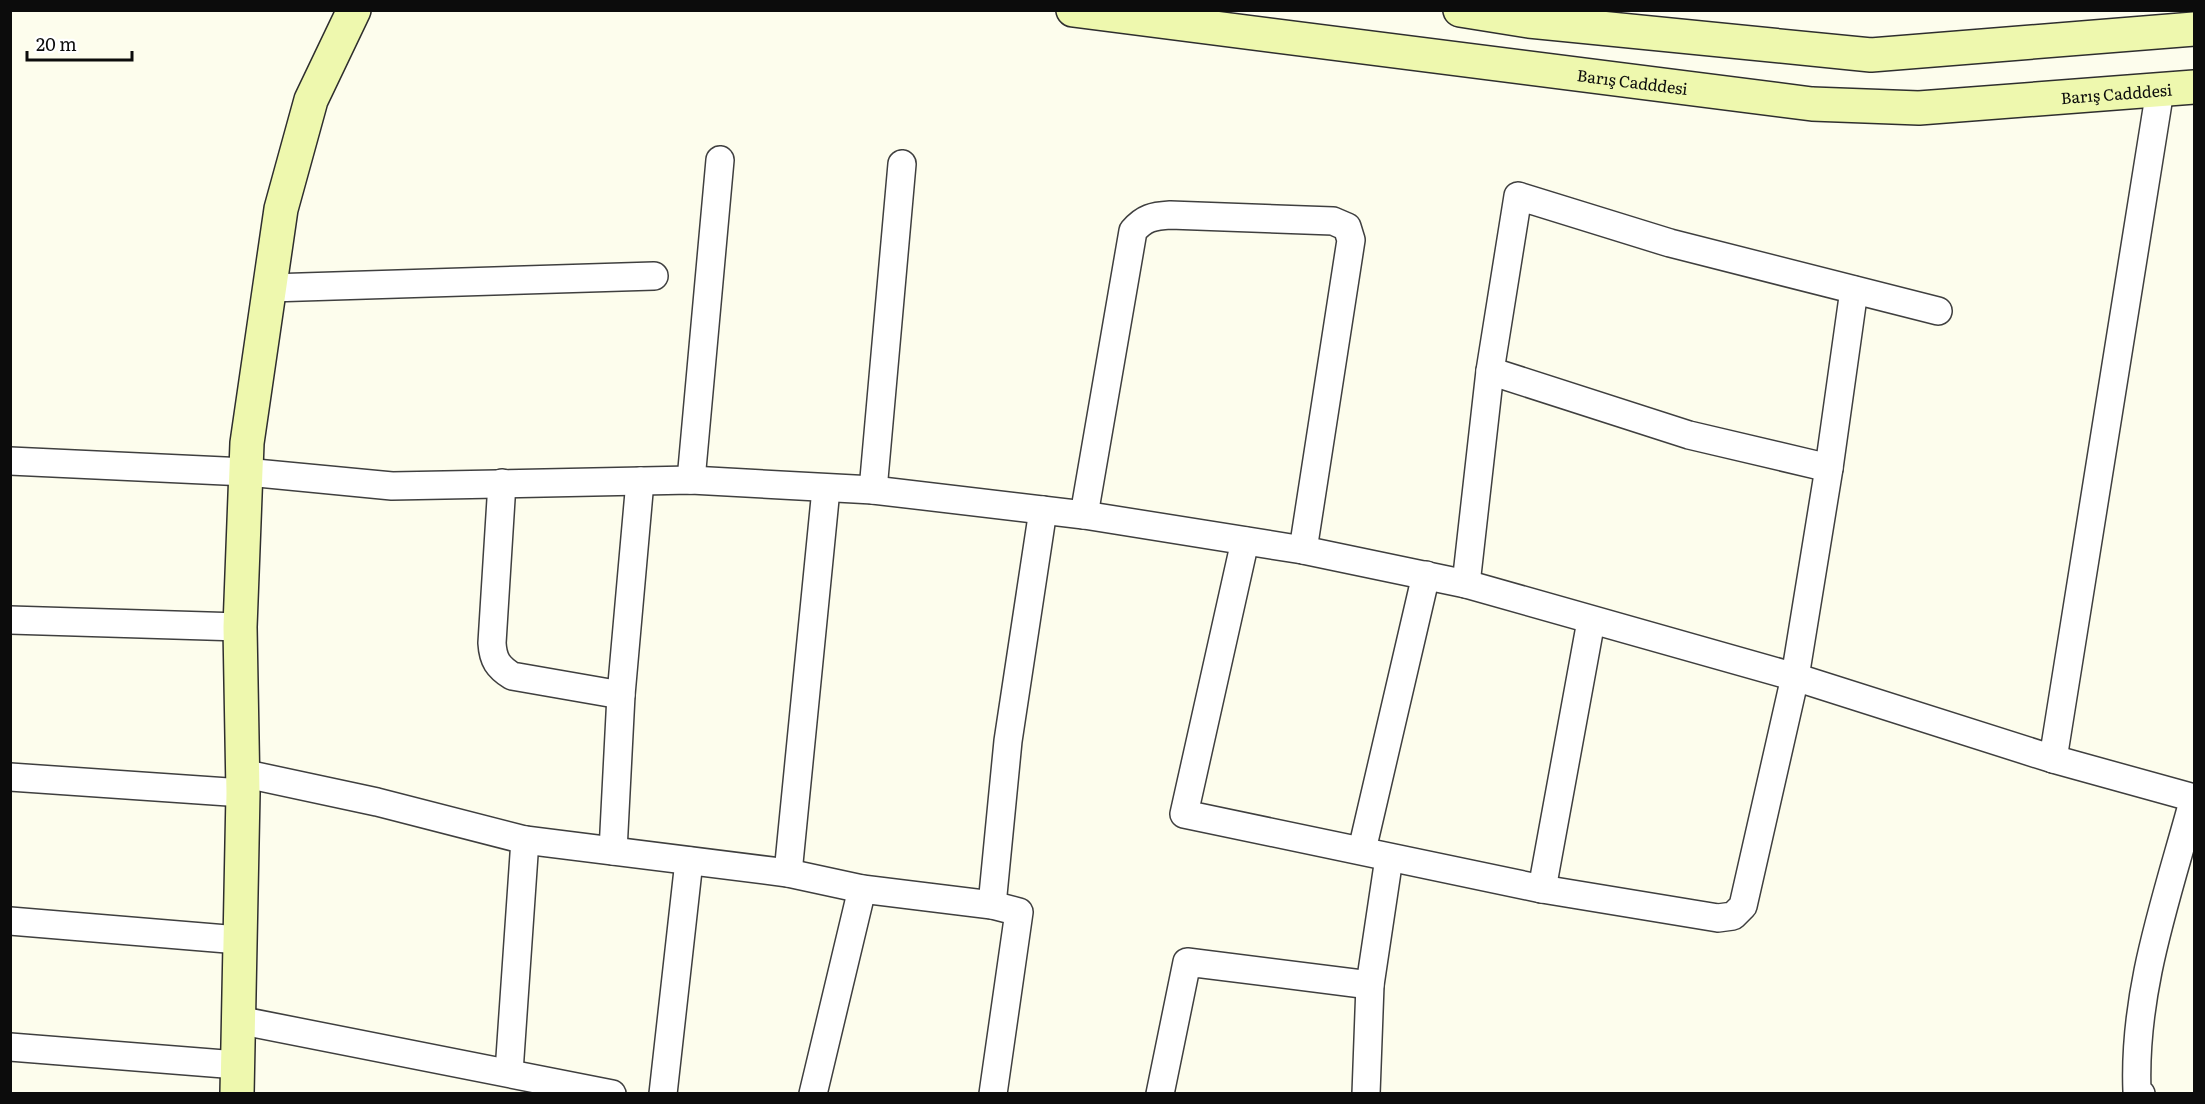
<svg xmlns="http://www.w3.org/2000/svg" width="2205" height="1104" font-family="Literata,serif">
<style>
.lines{fill:none;stroke-linecap:round;stroke-linejoin:round}
.minor-casing{stroke:#3f3f3f;stroke-width:30}
.secondary-casing{stroke:#2e2e2e;stroke-width:36}
.minor{stroke:#fff;stroke-width:27}
.secondary{stroke:#eef8ae;stroke-width:33}
.labels{text-anchor:middle;dominant-baseline:central;stroke-width:6;stroke-linejoin:round;paint-order:stroke}
.street-label{font-size:16px;fill:#0c0c0c;stroke:#fff}
</style>
<rect width="100%" height="100%" fill="#fdfded"/>
<g class="lines">
<!-- minor casing -->
<g class="minor-casing">
<g id="minor">
<path d="M270,288L654,276"/>
<path d="M1490,371L1689,435L1829,468"/>
<path d="M10,461L246,472L392,486L691,480L873,490L1084,515L1303,550L1466,584L1795,677L2053,759L2194,798"/>
<path d="M691,480L720,160"/>
<path d="M502,483L492,643C493,660 498,667 512,676L621,695"/>
<path d="M873,490L902,164"/>
<path d="M1084,515L1133,231C1144,218 1153,216 1170,215L1333,221L1347,227L1351,240L1303,550"/>
<path d="M1245,541L1184,814L1542,889L1718,918L1733,916L1743,906L1795,677L1829,468L1854,290"/>
<path d="M1466,584L1490,371L1518,196L1670,243L1938,311"/>
<path d="M10,620L240,627"/>
<path d="M2053,759L2160,90"/>
<path d="M242,773L377,802L525,840L788,873L862,889L992,905L1019,912L993,1094"/>
<path d="M10,777L243,793"/>
<path d="M1362,850L1426,575"/>
<path d="M613,851L621,695L640,481"/>
<path d="M788,873L826,489"/>
<path d="M1542,889L1591,621"/>
<path d="M992,905L1008,741L1043,510"/>
<path d="M10,921L239,940"/>
<path d="M238,1020L612,1094"/>
<path d="M10,1047L237,1065"/>
<path d="M509,1072L525,840"/>
<path d="M663,1094L689,861"/>
<path d="M813,1094L862,889"/>
<path d="M1160,1094L1187,962L1370,985"/>
<path d="M1366,1094L1370,985L1389,858"/>
<path d="M2141,1094L2137,1091C2133,989 2168,895 2194,798"/>
</g>
</g>
<!-- secondary casing -->
<g class="secondary-casing">
<g id="secondary">
<path id="s1" d="M1073,10L1812,104L1919,108L2194,87"/>
<path d="M1460,10L1529,21L1871,55L2194,29"/>
<path d="M237,1094L243,793L240,627L247,443L281,209L311,100L354,10"/>
</g>
</g>
<!-- minor -->
<use href="#minor" class="minor"/>
<!-- secondary -->
<use href="#secondary" class="secondary"/>
</g>
<g class="labels">
<!-- street labels -->
<g class="street-label">
<text stroke="none"><textPath href="#s1" startOffset="564">Barış Cadddesi</textPath></text>
<text stroke="none"><textPath href="#s1" startOffset="1050">Barış Cadddesi</textPath></text>
</g>
</g>
<!-- border -->
<rect width="2205" height="1104" fill="none" stroke="#0c0c0c" stroke-width="24"/>
<!-- scale -->
<path d="M27 51v9h105v-9" fill="none" stroke="#0c0c0c" stroke-width="3"/>
<text x="36" y="51" font-size="18" fill="#0c0c0c" stroke="#ffffff" stroke-width="4.5" paint-order="stroke">20 m</text>
</svg>
